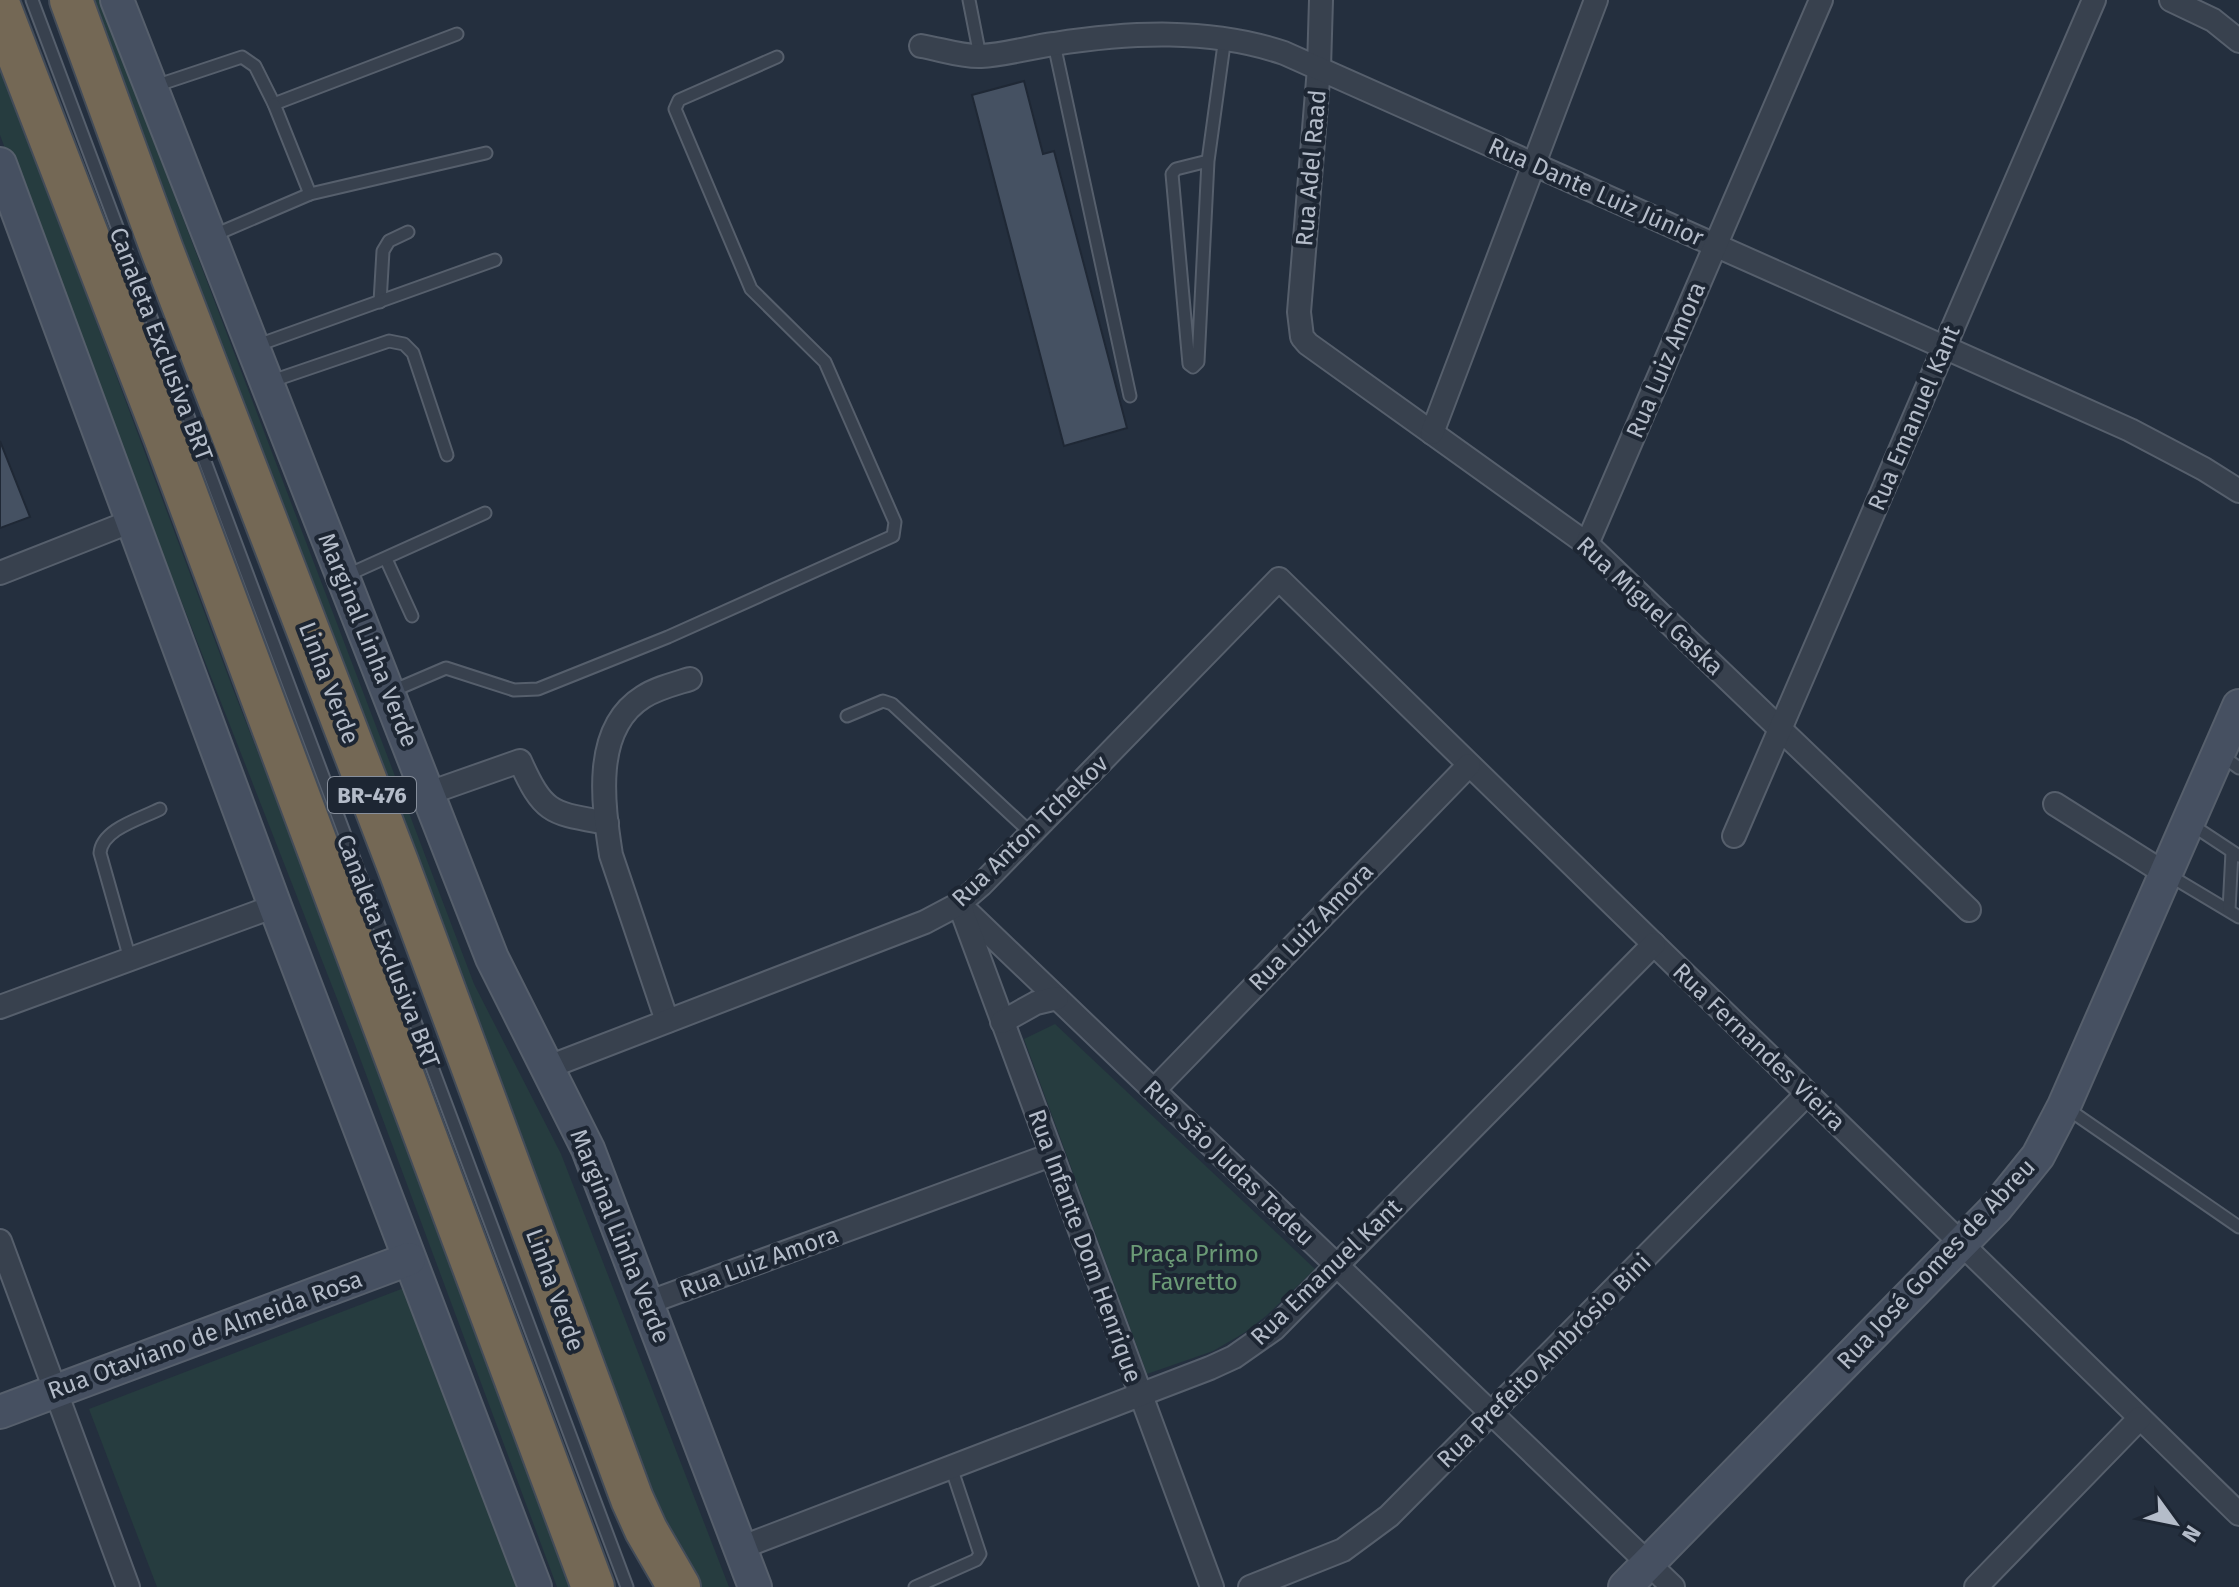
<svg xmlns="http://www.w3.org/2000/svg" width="2239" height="1587" font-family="'Fira Sans',sans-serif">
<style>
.green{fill:#263c3f}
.building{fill:#455162;stroke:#1f2835;stroke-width:2}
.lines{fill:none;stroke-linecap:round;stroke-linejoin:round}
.lane-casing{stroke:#565f6c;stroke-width:15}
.street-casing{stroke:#565f6c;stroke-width:26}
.secondary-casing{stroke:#565f6c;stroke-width:36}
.highway-casing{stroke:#434c59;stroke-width:46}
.lane{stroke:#38414e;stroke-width:11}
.street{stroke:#38414e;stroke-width:22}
.secondary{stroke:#465061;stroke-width:32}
.highway{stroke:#746855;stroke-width:42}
.labels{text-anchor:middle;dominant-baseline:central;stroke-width:8;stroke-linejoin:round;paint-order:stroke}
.shield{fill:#1d2633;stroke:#878f9c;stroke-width:2}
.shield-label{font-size:22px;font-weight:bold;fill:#b4bcc9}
.street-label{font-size:24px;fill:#b4bcc9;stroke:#1d2633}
.park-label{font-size:24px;fill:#6b9a76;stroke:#1d2633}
</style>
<rect width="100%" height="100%" fill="#242f3e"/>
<!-- green -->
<g class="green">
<path d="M82,0H100L474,984L561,1154L729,1587H697L649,1494Z"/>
<path d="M0,64L233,689L403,1124L574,1587H557L354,1042L36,230L0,135Z"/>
<path d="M1055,1024L1315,1269L1266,1316L1244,1333L1213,1351L1147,1374L1024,1039Z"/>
<path d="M404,1288L517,1587H157L89,1409Z"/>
</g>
<!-- building -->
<g class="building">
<path d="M1024,81L1043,154L1054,151L1127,428L1064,446L972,95Z"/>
<path d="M0,441L30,517L0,528Z"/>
</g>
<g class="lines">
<!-- lane casing -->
<g class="lane-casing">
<g id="lane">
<path d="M32,0L627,1587"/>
<path d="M969,0L980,56"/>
<path d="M1054,44L1130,396"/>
<path d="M152,87L242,57L255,66L274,104L457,34"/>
<path d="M274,104L310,194"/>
<path d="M1208,161L1176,169L1172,174L1189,364L1193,367L1198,362L1208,161L1225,37"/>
<path d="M212,236L310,194L486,153"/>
<path d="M380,302L383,251L389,241L408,232"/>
<path d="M255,346L495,260"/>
<path d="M269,382L389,341L404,344L413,353L447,455"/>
<path d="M386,559L412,616"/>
<path d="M343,577L485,513"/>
<path d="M390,692L446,668L514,690L538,689L668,637L893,536L895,522L825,362L751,289L675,109L679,100L777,57"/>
<path d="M847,716L883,701L892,704L1031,833"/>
<path d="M2222,756L2239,768"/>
<path d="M2192,825L2239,856"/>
<path d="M2167,874L2239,917"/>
<path d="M2229,910L2232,852"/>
<path d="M130,959L100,853C102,829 140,819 160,809"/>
<path d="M2065,1107L2239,1227"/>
<path d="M915,1587L976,1560L980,1554L951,1467"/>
</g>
</g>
<!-- street casing -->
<g class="street-casing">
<g id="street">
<path d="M1321,0L1319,68L1299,312L1302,337L1308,344L1587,544L1969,910"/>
<path d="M2171,0L2213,20L2239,41"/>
<path d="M921,46C940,49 962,57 981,56C1005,55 1030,47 1054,44C1130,32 1210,28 1284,53L2130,430L2204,469L2239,491"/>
<path d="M1432,433L1596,0"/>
<path d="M1587,544L1821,0"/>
<path d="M0,573L132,521"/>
<path d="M429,793L520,761C544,815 552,813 607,823"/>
<path d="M2055,804L2166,874"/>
<path d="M1734,836L2094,0"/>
<path d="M959,904L1673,1587"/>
<path d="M961,909L1212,1587"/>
<path d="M0,1007L275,906"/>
<path d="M667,1021L611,855C603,804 592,729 643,697C657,688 674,684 690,679"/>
<path d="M1002,1022L1036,1003L1057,998"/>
<path d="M546,1068L925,922L959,904L981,885L1279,579L2239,1514"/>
<path d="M1154,1090L1469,765"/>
<path d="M0,1241L128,1587"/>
<path d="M647,1303L1051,1155"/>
<path d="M740,1548L1210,1368L1234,1357L1274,1329L1654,944"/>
<path d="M1250,1587L1343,1550L1389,1516L1807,1094"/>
<path d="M1976,1587L2140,1418"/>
</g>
</g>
<!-- secondary casing -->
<g class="secondary-casing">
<g id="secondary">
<path d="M117,0L492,958L588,1149L755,1587"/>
<path d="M0,164L275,906L535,1587"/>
<path d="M0,1412L409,1259"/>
<path d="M1625,1587L1996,1208L2038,1156L2064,1106L2239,706"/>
</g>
</g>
<!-- highway casing -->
<g class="highway-casing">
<g id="highway">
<path d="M71,0L162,250L398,865L632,1499L646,1530L679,1587"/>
<path d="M0,8L165,437L593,1587"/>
</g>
</g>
<!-- lane -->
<use href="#lane" class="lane"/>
<!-- street -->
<use href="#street" class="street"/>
<!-- secondary -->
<use href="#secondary" class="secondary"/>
<!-- highway -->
<use href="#highway" class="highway"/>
</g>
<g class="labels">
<!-- shield labels -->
<rect class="shield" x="328" y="777" width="88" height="36" rx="6"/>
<g class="shield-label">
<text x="372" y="795">BR-476</text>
</g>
<!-- street labels -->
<g class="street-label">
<text transform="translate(1311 168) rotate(-85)">Rua Adel Raad</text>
<text transform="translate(1596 192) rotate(24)">Rua Dante Luiz Júnior</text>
<text transform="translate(161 344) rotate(69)">Canaleta Exclusiva BRT</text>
<text transform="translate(1666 360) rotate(-67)">Rua Luiz Amora</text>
<text transform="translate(1914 418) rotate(-67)">Rua Emanuel Kant</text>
<text transform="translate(1650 606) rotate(43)">Rua Miguel Gaska</text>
<text transform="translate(368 640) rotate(68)">Marginal Linha Verde</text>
<text transform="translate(329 683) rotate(69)">Linha Verde</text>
<text transform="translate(1030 831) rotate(-44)">Rua Anton Tchekov</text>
<text transform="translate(1311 927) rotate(-46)">Rua Luiz Amora</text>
<text transform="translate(388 951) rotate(69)">Canaleta Exclusiva BRT</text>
<text transform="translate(1759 1047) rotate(44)">Rua Fernandes Vieira</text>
<text transform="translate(1229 1163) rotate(44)">Rua São Judas Tadeu</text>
<text transform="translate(620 1236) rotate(68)">Marginal Linha Verde</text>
<text transform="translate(1085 1246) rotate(70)">Rua Infante Dom Henrique</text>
<text transform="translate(759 1262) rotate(-20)">Rua Luiz Amora</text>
<text transform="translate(1936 1264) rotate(-47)">Rua José Gomes de Abreu</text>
<text transform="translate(1326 1272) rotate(-44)">Rua Emanuel Kant</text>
<text transform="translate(555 1290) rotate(70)">Linha Verde</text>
<text transform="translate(205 1335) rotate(-20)">Rua Otaviano de Almeida Rosa</text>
<text transform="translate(1544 1361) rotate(-45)">Rua Prefeito Ambrósio Bini</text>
</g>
<!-- park labels -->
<g class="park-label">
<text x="1194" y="1254">Praça Primo<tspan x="1194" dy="28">Favretto</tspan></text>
</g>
</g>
<!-- north arrow -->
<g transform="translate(2175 1523) rotate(123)" stroke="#1d2633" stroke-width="6" paint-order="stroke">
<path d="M0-6L14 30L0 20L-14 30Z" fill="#b4bcc9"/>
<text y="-12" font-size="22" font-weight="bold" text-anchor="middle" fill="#b4bcc9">N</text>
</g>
</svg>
